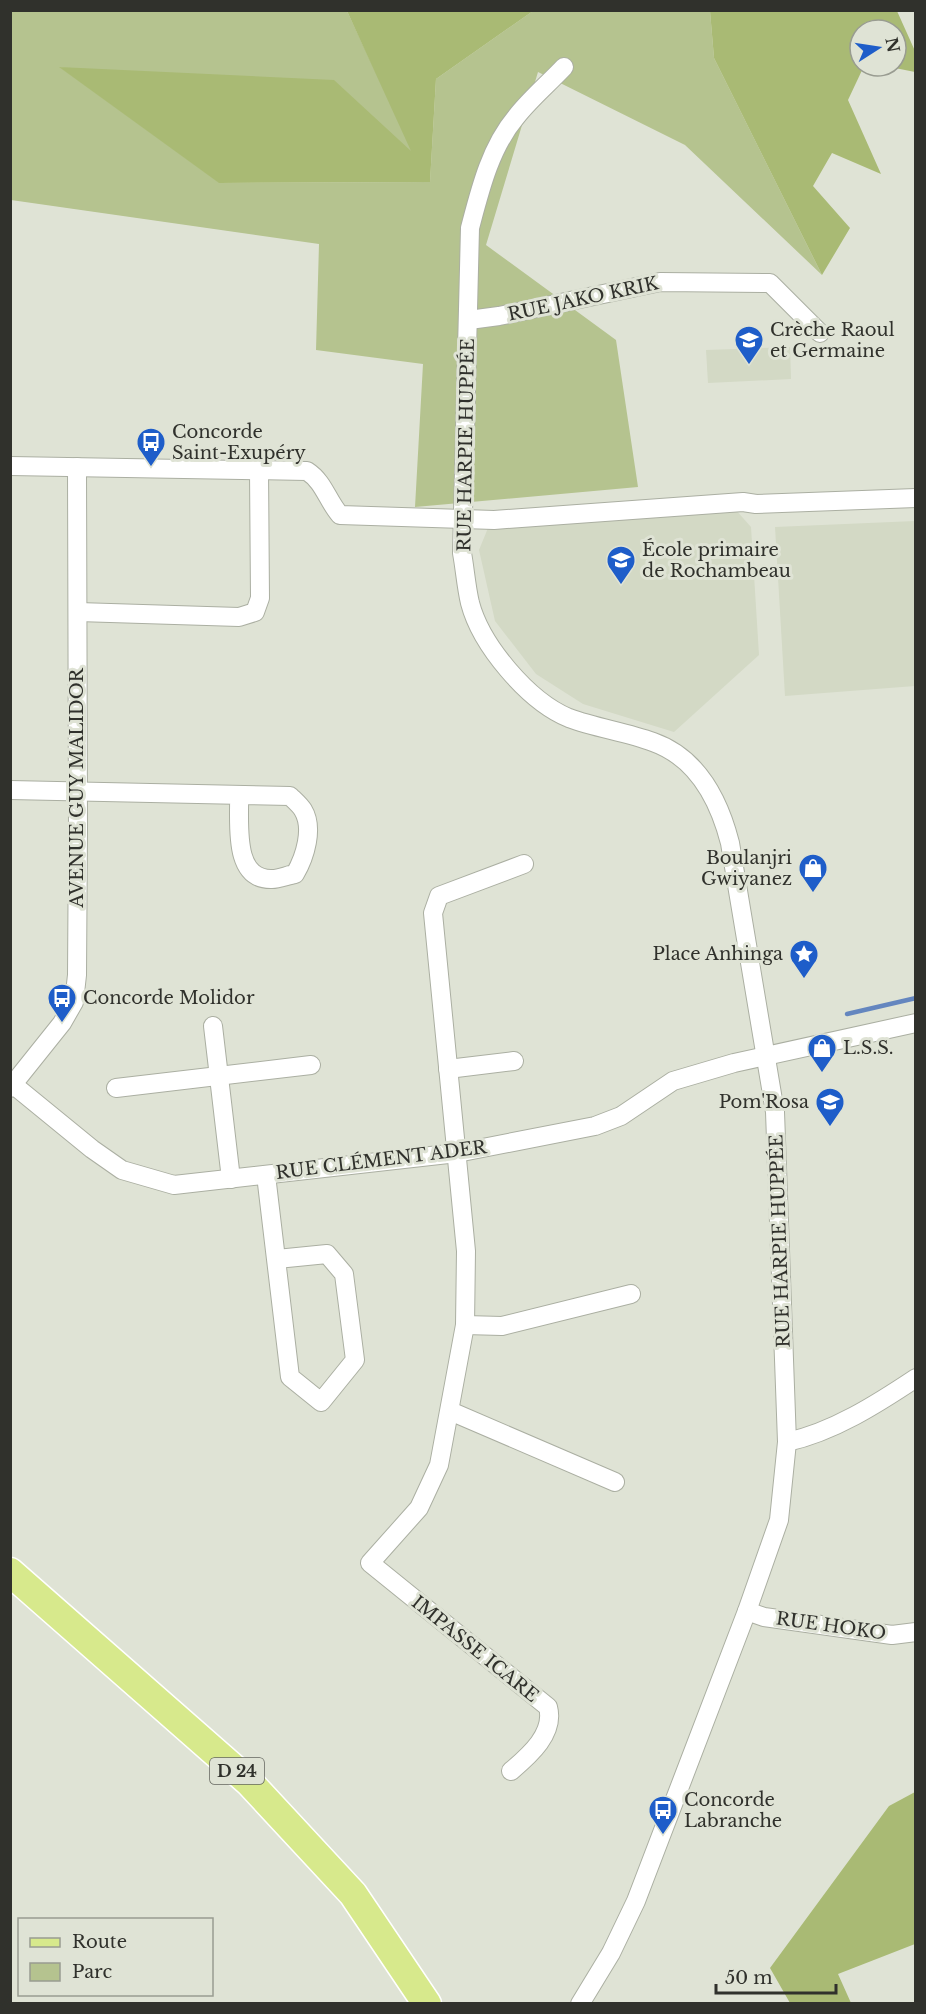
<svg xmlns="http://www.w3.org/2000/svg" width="926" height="2014" font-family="'Libre Baskerville',serif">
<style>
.built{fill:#d3d9c5}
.green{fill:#b5c38f}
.forest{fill:#a9ba74}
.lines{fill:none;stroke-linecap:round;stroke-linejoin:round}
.stream{stroke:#6486bf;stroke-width:4.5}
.minor-casing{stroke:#abafa2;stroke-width:20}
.primary-casing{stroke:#fff;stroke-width:31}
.minor{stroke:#fff;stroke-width:18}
.primary{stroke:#d7e98c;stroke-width:28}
.labels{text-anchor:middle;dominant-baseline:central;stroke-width:6;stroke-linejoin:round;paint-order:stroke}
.shield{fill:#dfe3d5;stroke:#64665f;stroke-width:1.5}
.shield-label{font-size:16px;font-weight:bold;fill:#30312c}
.street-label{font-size:18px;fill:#30312c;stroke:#dfe3d5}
.poi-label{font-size:18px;fill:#30312c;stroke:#dfe3d5;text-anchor:start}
</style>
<rect width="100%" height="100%" fill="#dfe3d5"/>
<!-- built -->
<g class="built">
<path d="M790,347L791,379L708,383L706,350Z"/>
<path d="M735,509L751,527L759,655L674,732L583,704L536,674L495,621L479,550L488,528Z"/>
<path d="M915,521V686L785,696L775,527Z"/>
</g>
<!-- green -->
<path class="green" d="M11,11H347L413,152L60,67L220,183L430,182L436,79L533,11H710L714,58L822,275L685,145L538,72L486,245L616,340L638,487L415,507L423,364L316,350L319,244L11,200Z"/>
<!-- forest -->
<g class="forest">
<path d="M347,11H533L436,79L430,182L219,183L59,67L334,80L411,151Z"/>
<path d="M710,11H897L915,51V72L885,66H896V30H860V66H864L848,100L881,174L832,153L813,186L850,228L822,275L714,58Z"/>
<path d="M915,1792V1944L838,1974L851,2003H790L770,1968L889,1806Z"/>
</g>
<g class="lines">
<!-- stream -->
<path class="stream" d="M847,1014L916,998"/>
<!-- minor casing -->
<g class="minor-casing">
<g id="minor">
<path d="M564,67C548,84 530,99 516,117C490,148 480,190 470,228L462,553C465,569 466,586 470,603C481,645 528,701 569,718C596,728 626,732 653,742C698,758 719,800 730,843L775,1112L787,1442L779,1520L747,1611L636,1901L611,1953L580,2004"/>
<path d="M469,320L499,316L660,282L770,283L820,333"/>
<path d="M10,466L307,471C324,482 327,500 340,515L494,520L743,502L756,504L916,498"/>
<path d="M78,612L239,617L255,612L260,598L259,470"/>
<path d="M10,790L290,796C294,800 300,805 303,810C314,828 305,857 295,874C288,875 279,879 272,879C232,880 240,822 239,796"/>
<path d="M213,1026L231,1179"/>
<path d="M448,1069L514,1061"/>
<path d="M10,1082L92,1149L122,1170L174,1185L457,1153L595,1126L621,1116L673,1081L734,1063L916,1023"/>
<path d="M10,1088L62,1023L74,1002L77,975L78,828L77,467"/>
<path d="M116,1088L311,1065"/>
<path d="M266,1175L290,1377L321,1402L355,1360L344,1274L327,1254L277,1259"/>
<path d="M465,1325L502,1326L631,1294"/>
<path d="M450,1411L615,1482"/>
<path d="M787,1442C833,1432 877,1404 916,1378"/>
<path d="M747,1611L764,1617L892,1635L916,1632"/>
<path d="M511,1771C530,1755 555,1733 548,1707L370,1563L419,1508L439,1465L465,1325L466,1251L433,913L439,896L524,864"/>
</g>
</g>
<!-- primary casing -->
<g class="primary-casing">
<path id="primary" d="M10,1572L249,1782L353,1894L427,2004"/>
</g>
<!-- minor -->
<use href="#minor" class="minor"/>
<!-- primary -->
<use href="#primary" class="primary"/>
</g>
<!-- icons -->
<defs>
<g id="school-pin" transform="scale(1.5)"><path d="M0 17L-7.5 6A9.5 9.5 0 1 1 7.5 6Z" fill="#1e5dc9" stroke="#dfe3d5"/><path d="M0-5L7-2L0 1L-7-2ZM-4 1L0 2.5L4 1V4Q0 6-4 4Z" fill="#fff"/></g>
<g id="bus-pin" transform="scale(1.5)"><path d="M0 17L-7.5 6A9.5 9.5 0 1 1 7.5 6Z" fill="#1e5dc9" stroke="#dfe3d5"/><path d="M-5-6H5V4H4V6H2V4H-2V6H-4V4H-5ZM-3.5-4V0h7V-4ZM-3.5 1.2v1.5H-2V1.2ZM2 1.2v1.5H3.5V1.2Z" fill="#fff"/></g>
<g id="shop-pin" transform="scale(1.5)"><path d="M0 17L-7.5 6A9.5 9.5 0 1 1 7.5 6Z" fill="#1e5dc9" stroke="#dfe3d5"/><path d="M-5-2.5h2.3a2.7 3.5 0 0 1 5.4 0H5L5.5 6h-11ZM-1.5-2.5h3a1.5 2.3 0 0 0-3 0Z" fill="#fff"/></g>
<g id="sight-pin" transform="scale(1.5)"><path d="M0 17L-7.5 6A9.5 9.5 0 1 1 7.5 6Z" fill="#1e5dc9" stroke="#dfe3d5"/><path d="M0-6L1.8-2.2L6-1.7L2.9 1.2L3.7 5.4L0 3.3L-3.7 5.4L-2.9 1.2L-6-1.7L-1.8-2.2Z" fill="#fff"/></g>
</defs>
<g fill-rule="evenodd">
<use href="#school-pin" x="749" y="340"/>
<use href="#bus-pin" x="151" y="442"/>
<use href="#school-pin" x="621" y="560"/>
<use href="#shop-pin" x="813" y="868"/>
<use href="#sight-pin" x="804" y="954"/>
<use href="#bus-pin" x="62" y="998"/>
<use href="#shop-pin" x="822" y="1048"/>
<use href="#school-pin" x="830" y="1102"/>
<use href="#bus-pin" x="663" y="1810"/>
</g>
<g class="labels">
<!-- shield labels -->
<rect class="shield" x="210" y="1758" width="54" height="26" rx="4.5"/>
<g class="shield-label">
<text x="237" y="1771">D 24</text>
</g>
<!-- street labels -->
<g class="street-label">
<text transform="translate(583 299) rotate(-12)">RUE JAKO KRIK</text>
<text transform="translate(466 445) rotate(-89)">RUE HARPIE HUPPÉE</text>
<text transform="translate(77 788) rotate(-90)">AVENUE GUY MALIDOR</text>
<text transform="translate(381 1160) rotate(-7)">RUE CLÉMENT ADER</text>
<text transform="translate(780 1241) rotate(-92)">RUE HARPIE HUPPÉE</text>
<text transform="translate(831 1626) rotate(8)">RUE HOKO</text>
<text transform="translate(475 1649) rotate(39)">IMPASSE ICARE</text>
</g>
<!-- poi labels -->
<g class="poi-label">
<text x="770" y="330">Crèche Raoul<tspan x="770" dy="21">et Germaine</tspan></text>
<text x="172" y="432">Concorde<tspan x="172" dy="21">Saint-Exupéry</tspan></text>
<text x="642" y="550">École primaire<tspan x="642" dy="21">de Rochambeau</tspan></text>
<text x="792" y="858" text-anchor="end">Boulanjri<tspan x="792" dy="21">Gwiyanez</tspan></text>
<text x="783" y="954" text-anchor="end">Place Anhinga</text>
<text x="83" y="998">Concorde Molidor</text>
<text x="843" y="1048">L.S.S.</text>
<text x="809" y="1102" text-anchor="end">Pom'Rosa</text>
<text x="684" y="1800">Concorde<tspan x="684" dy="21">Labranche</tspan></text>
</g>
</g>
<!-- border -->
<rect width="926" height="2014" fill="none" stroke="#30312c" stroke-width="24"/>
<!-- legend -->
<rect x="18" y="1918" width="195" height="78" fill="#dfe3d5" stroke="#999c91" stroke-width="1.5"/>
<rect x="30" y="1938" width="30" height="9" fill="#d7e98c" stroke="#999c91" stroke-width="1.5"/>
<text x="72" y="1948" font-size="18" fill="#30312c">Route</text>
<rect x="30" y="1963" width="30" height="18" fill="#b5c38f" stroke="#999c91" stroke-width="1.5"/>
<text x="72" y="1978" font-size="18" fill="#30312c">Parc</text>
<!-- north arrow -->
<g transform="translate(878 48) rotate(78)"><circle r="28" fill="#dfe3d5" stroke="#999c91" stroke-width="1.5"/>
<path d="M0-4.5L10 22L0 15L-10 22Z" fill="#1e5dc9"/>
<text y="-9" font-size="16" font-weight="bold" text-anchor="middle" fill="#30312c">N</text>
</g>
<!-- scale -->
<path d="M716 1984v9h120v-9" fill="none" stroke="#30312c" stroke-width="3"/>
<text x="725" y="1984" font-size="18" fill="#30312c" stroke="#dfe3d5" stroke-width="4.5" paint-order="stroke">50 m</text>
</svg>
